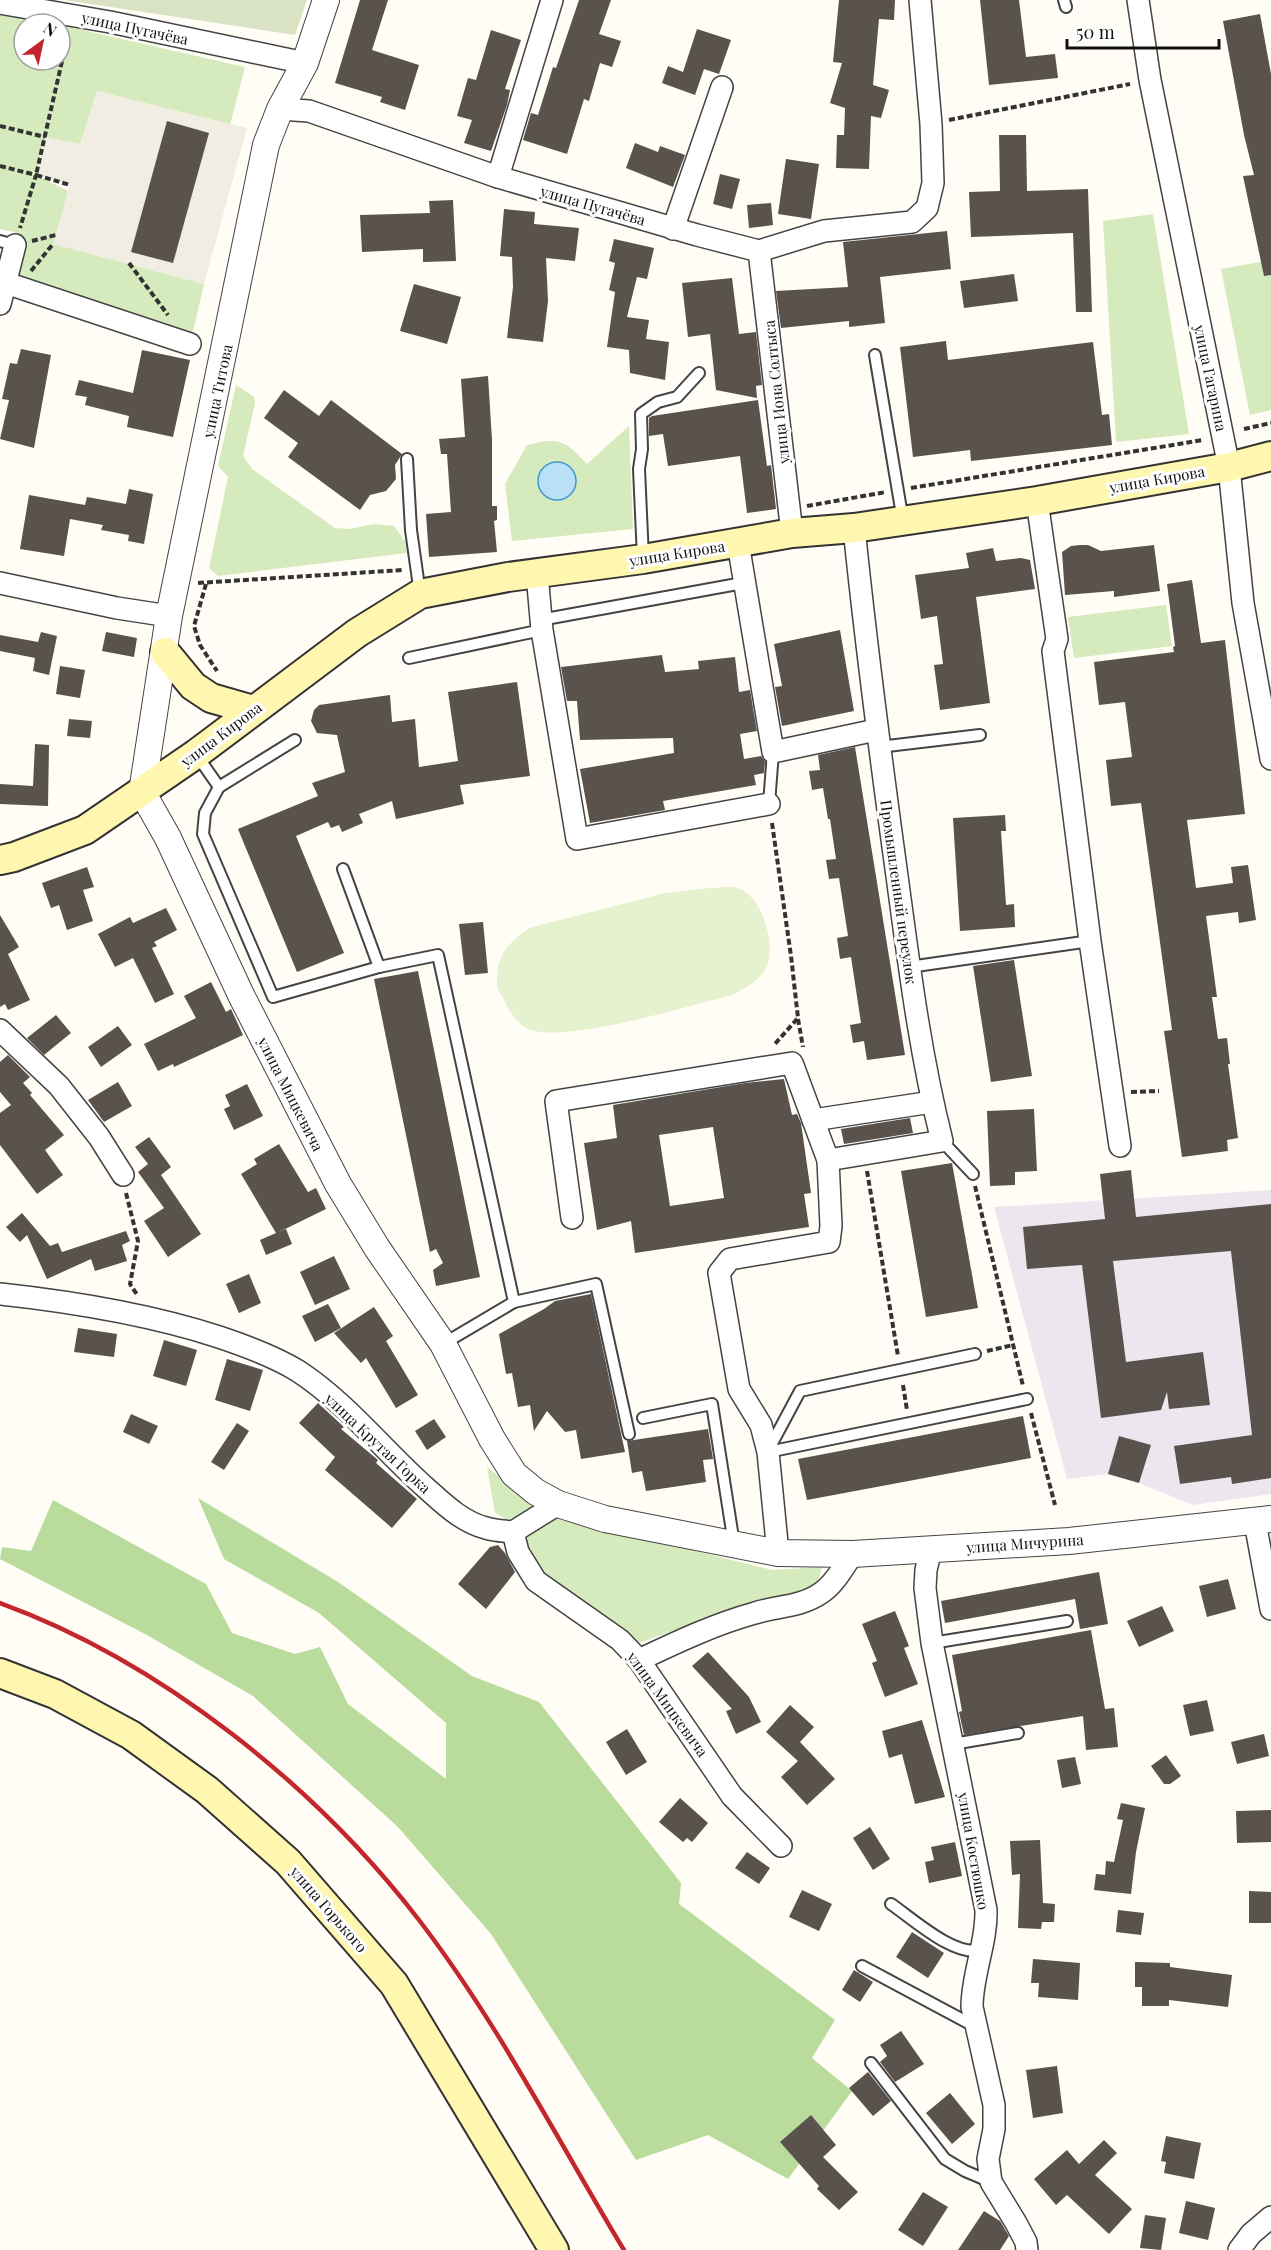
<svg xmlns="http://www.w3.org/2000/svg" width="1271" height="2250" font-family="'Playfair Display',serif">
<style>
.industrial{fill:#eee6ef}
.green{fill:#d5ebbd;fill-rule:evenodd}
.forest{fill:#b9dc9c}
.cemetery{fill:#d9e3c4}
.pitch{fill:#e6f2cf}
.plaza{fill:#f1ede2}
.water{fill:#b9e0f7;stroke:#3f96cf;stroke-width:1.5}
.building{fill:#5a524d;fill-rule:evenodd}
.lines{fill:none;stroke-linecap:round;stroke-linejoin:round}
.service-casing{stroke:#444;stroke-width:14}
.minor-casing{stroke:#444;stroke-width:24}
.tertiary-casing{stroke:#444;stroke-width:28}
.secondary-casing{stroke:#333;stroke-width:32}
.path{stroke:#333;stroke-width:4;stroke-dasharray:6 3;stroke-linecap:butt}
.service{stroke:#fff;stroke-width:10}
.minor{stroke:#fff;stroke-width:21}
.tertiary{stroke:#fff;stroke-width:26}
.secondary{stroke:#fff6b0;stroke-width:28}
.rail{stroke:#c4262e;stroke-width:4.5}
.labels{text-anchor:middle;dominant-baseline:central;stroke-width:6;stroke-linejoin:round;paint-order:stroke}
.street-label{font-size:15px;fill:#111;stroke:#fff}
</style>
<rect width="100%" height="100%" fill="#fffdf5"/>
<!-- industrial -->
<path class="industrial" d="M1271,1190V1494L1193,1505L1139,1483L1108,1474L1067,1479L994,1207Z"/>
<!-- green -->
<g class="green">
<path d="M0,15L52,24H24V60H60V25L245,67L230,125L97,91L80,145L45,137L36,175L68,191L54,244L204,284L190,344L6,283L18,233L0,229Z"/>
<path d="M1153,214L1189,434L1116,442L1103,221Z"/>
<path d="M1271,260V410L1250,415L1221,269Z"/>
<path d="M236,385L254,397L255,403L243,456L252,469L335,528L350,529L374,524L394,526L405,541L407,553L218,576L209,568L228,477L218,466Z"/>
<path d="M629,426L633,529L512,541L505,484L527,445C561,437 564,440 587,464ZM556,462L562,463L569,497L556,501L550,463Z"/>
<path d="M1166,605L1172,646L1074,658L1068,617Z"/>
<path d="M487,1467L534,1502L525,1514L506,1520L495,1512Z"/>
<path d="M554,1516L772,1570L822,1567L818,1581L804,1595L695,1623L633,1645L536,1578L521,1547L527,1536Z"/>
</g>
<!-- forest -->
<path class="forest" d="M198,1498L338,1582L472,1676L539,1702L681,1883L679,1904L835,2020L812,2058L852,2091L788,2179L708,2135L636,2160L491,1934L398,1827L253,1696L145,1634L0,1559L2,1547L31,1551L53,1500L206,1584L232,1633L295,1654L320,1647L348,1704L446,1779V1723L319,1613L224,1559Z"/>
<!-- cemetery -->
<path class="cemetery" d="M64,0H307L295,35Z"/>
<!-- pitch -->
<path class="pitch" d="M710,888C718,888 731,885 738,888C763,896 778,949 765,970C758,982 744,989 732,995C691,1005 560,1046 526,1028C516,1022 509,1011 504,1000C501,995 497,989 497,984C496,955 508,943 529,928L665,893Z"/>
<!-- plaza -->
<path class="plaza" d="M97,91L247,128L204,284L53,244L70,185L36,175L45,137L80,144Z"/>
<!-- water -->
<circle class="water" cx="557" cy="481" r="19"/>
<!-- building -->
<g class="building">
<path d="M360,0H388L372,50L419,65L405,110L380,102L382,97L335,83Z"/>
<path d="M579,0H611L599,34L621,41L612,67L600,63L589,101L584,99L567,154L523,140L531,113L538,115L553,67L556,68Z"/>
<path d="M839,0H895L894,20L879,19L873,85L889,90L881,118L871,116L869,169L836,168L837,135H844L845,108L830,103L842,63L833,62Z"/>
<path d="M980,0H1019L1026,57L1055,54L1058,78L989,85Z"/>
<path d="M1260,14L1271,74V275L1264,276L1243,176L1254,175L1244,135L1223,21Z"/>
<path d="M697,29L731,40L719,74L704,69L695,95L662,83L668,66L683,72Z"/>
<path d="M491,30L521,40L505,89L510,90L507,105L491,151L464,143L472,120L457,116L468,78L476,80Z"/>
<path d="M167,121L209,133L173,263L131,252Z"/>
<path d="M999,135H1026L1027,191L1088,189L1092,312H1076L1073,233L971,237L969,192L1000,191Z"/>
<path d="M635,143L658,152L660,146L685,155L673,187L626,168Z"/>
<path d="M786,159L819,164L811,219L778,214Z"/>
<path d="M720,174L740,179L732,209L713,204Z"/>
<path d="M453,200L456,261L423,262V249L362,252L360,215L430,213L429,201Z"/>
<path d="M771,203L773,225L749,228L747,205Z"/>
<path d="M504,209L535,212L534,224L579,228L575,261L546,258L548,301L543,342L507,338L513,287L512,257L500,256Z"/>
<path d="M947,231L951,269L880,277L885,323L849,327V321L781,328L776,291L848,287L843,242Z"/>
<path d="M614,239L654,248L647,279L637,277L627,317L649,320L646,339L669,342L665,380L630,373L629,350L607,347L615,292L609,290L615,263L609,261Z"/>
<path d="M1014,274L1018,301L964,308L960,281Z"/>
<path d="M732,278L739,334L756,332L762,385L756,386L757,398L716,390L710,334L688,337L682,283Z"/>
<path d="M414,284L461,297L447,344L400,331Z"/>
<path d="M946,341L948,360L1093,342L1102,415L1109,414L1112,445L971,461L970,450L913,457L900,347Z"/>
<path d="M21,349L51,355L34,448L0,439L9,400L2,399L10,363L17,364Z"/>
<path d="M142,350L190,360L173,437L127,427L129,416L85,405L87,397L75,395L79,380L133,393Z"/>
<path d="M488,376L492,440V506H497V520L494,521L497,552L429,557L426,514L451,512L447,454H441L439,439L465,437L461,379Z"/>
<path d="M284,390L319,416L331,400L402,454L395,465L396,479L386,491L370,495L360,510L288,457L298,443L264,418Z"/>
<path d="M758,400L767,466L771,465L776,509L747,513L740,456L668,466L663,434L649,436V418L652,416Z"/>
<path d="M129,489L153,494L144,544L128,541L129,535L101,530L103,525L70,519L64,556L20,549L29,495L85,505L87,497L126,504Z"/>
<path d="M1080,545H1088L1101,551L1154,545L1160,591L1114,597V591L1065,595L1062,552L1071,546Z"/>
<path d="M993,548L996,561L1021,558L1030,560L1035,589L976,597L990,703L940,710L934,665L943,664L937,616L921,619L915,575L969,568L966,553Z"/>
<path d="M1192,580L1201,643L1225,640L1245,814L1187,820L1196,888L1233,883L1231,867L1248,865L1256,920L1239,923L1238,912L1206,916L1217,997H1212L1218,1039L1227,1038L1230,1064H1228L1238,1138L1227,1140L1228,1151L1182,1157L1164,1031L1172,1030L1141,803L1111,806L1106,760L1132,757L1125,702L1099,705L1094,662L1174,652L1173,647L1175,646L1167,584Z"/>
<path d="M840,630L854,711L782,726L775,687L782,686L774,644Z"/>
<path d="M41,632L57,636L49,675L33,671L35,658L0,651V635L38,642Z"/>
<path d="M106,632L137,638L134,657L102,651Z"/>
<path d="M662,655L665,672L699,669L698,661L735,657L739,692L750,690L757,731L740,734L744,759L761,756L765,761L764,773L754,775L756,785L663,801L665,810L590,823L580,769L674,753L673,738L580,740L577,701H567L561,667Z"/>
<path d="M60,666L85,670L80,698L56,694Z"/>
<path d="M517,682L530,776L460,785L464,804L396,819L392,801L359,814L363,823L342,832L339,825L331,828L328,822L296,836L344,953L297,972L238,829L318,796L312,783L345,772L337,735L317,733L311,721L314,710L319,705L390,695L392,722L415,719L419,767L458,761L448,692Z"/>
<path d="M69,719L92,721L90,738L67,736Z"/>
<path d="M35,744L49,745L48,806L0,804V784L33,786Z"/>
<path d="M855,747L905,1055L867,1060L864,1041L853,1043L850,1025L861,1023L851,957L840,959L837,938L848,936L839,878L829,879L826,860L836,859L830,819H828L823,788L812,790L809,771L820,770L818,755Z"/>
<path d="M1005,815L1006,831H1001L1006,905L1014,904L1015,927L960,931L953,818Z"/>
<path d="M87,867L94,887L83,890L93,921L67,930L59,905L51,908L42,883Z"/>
<path d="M166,908L177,930L154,942L157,946L152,948L174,994L155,1003L133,958L115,967L98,934L130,917L133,923Z"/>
<path d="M0,915L19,947L8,954L30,1000L8,1010L5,1004L0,1007Z"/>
<path d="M483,922L488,973L465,975L459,924Z"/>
<path d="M1014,960L1032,1076L991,1082L973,966Z"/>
<path d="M418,971L480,1277L436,1286L433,1270L443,1263L436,1249L430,1252L374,979Z"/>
<path d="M211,982L226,1012L231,1009L243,1035L174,1067L173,1064L158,1071L144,1044L196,1018L184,996Z"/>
<path d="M56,1015L71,1033L44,1055L27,1038Z"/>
<path d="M118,1026L132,1045L101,1067L88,1047Z"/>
<path d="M8,1055L30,1077L23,1083L32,1093L30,1095L64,1135L45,1150L63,1175L37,1194L0,1145V1113L11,1105L0,1092V1062Z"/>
<path d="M784,1079L792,1115L797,1114L801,1123L811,1193L804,1194L809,1227L635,1253L631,1221L597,1230L584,1143L617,1138L613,1105L745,1083ZM713,1127L724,1198L670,1206L659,1135Z"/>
<path d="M118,1082L132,1106L104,1122L88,1100Z"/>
<path d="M247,1084L263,1116L234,1130L224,1109L230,1106L225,1095Z"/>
<path d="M1034,1109L1037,1171L1015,1172V1185L990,1186L987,1111Z"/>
<path d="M910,1118L913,1133L844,1144L841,1129Z"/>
<path d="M149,1137L171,1167L161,1175L201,1234L168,1257L144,1221L164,1208L138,1172L148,1164L135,1147Z"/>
<path d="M279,1144L308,1192L316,1188L326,1209L277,1233L286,1229L292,1244L266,1255L260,1240L276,1233L241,1174L257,1164L254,1159Z"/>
<path d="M952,1163L978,1308L926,1317L901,1171Z"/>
<path d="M1131,1170L1136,1217L1271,1204V1478L1232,1484L1231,1477L1180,1484L1174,1446L1252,1435L1231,1251L1113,1261L1126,1362L1203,1352L1210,1405L1169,1409L1167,1392L1161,1410L1101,1418L1082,1265L1027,1269L1023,1227L1105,1219L1100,1174Z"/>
<path d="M22,1213L50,1246L58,1243L62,1252L126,1231L130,1241L122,1245L127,1261L95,1271L91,1259L47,1279L27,1235L20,1242L6,1227Z"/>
<path d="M334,1256L350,1289L315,1305L300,1272Z"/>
<path d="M249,1274L261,1303L239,1313L226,1284Z"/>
<path d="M591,1294L625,1452L581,1459L576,1430L565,1432L547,1411L534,1431L530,1405L518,1407L512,1373L506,1374L499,1334L544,1309L555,1301Z"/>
<path d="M328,1304L341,1328L315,1342L302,1316Z"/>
<path d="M374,1307L393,1336L386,1341L418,1395L396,1408L366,1358L361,1363L334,1333Z"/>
<path d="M78,1328L117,1334L114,1357L74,1352Z"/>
<path d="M164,1340L197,1350L186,1386L153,1376Z"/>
<path d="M227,1359L263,1370L250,1411L215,1400Z"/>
<path d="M318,1403L344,1427L341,1429L378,1460L376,1463L417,1499L392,1528L325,1470L335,1457L299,1423Z"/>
<path d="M131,1414L158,1426L149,1444L123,1432Z"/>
<path d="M1023,1416L1031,1458L807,1500L798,1459Z"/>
<path d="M434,1419L446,1437L427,1450L415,1431Z"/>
<path d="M237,1423L249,1431L224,1470L211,1462Z"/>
<path d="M708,1429L713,1459L703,1460L706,1482L646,1491L642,1471L632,1473L627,1441Z"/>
<path d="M1119,1436L1151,1445L1139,1483L1108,1474Z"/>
<path d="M498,1545L505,1553L515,1572L486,1609L458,1584L490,1547Z"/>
<path d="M1099,1572L1108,1624L1080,1629L1075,1599L945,1623L941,1601Z"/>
<path d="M1228,1579L1236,1609L1207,1617L1199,1586Z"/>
<path d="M1162,1606L1174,1631L1139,1647L1127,1621Z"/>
<path d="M895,1611L909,1646L904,1648L918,1684L885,1697L872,1663L877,1661L862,1624Z"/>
<path d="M1091,1630L1105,1709L1114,1708L1118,1747L1086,1750L1083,1716L964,1735L959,1712L962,1711L952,1655Z"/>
<path d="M708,1652L749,1697L761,1722L736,1734L726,1711L732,1709L692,1666Z"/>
<path d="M1207,1700L1214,1731L1190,1736L1183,1705Z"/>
<path d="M790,1705L814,1727L800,1742L835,1779L807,1805L781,1777L798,1761L766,1732Z"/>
<path d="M922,1720L945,1797L915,1804L902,1754L889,1758L882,1731Z"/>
<path d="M627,1729L647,1762L626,1775L606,1742Z"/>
<path d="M1264,1734L1269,1756L1237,1764L1231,1742Z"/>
<path d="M1166,1755L1181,1776L1170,1784H1164L1151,1766Z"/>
<path d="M1075,1757L1081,1784L1062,1788L1057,1760Z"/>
<path d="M680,1798L708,1823L692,1842L687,1838L683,1842L659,1822Z"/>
<path d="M1121,1803L1145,1808L1136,1852L1131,1894L1094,1890L1096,1874L1105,1875L1106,1861L1114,1862L1123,1820L1117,1819Z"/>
<path d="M1271,1810V1842L1237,1843L1236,1811Z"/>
<path d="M870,1827L890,1859L873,1870L853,1838Z"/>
<path d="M1040,1840L1043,1903L1055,1904L1054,1922H1042L1041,1929L1018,1928L1020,1874L1012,1875L1010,1841Z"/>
<path d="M955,1842L962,1876L929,1883L925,1862L934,1860L931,1847Z"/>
<path d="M747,1852L770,1868L759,1884L735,1868Z"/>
<path d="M802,1890L832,1904L819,1931L789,1917Z"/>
<path d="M1249,1891L1271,1892V1923H1249Z"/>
<path d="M1118,1910L1144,1913L1141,1935L1116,1932Z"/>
<path d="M912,1932L944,1953L928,1978L896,1957Z"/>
<path d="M1033,1959L1080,1963L1078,2000L1038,1997L1039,1983H1031Z"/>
<path d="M1135,1962L1170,1963V1967L1232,1975L1228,2007L1169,2000V2006H1142V1987H1135Z"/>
<path d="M854,1970L873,1982L860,2002L842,1990Z"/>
<path d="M901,2031L924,2064L895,2082L880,2062L887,2056L880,2045Z"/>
<path d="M1057,2066L1063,2113L1033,2118L1026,2070Z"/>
<path d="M868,2072L891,2101L873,2116L849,2088Z"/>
<path d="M950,2093L975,2124L952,2144L926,2113Z"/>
<path d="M811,2115L836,2145L823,2157L858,2192L839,2210L817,2189L819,2186L780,2142Z"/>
<path d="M1166,2136L1201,2143L1194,2179L1164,2173L1166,2162L1161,2161Z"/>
<path d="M1104,2140L1117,2153L1095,2175L1132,2209L1109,2234L1067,2195L1056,2205L1034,2179L1067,2150L1079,2164Z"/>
<path d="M923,2192L948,2207L923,2246L898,2230Z"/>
<path d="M1186,2201L1215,2208L1208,2240L1179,2233Z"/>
<path d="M984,2211L1000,2221L1009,2236L1000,2250H958Z"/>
<path d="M1145,2215L1166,2218L1161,2250L1140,2248Z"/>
</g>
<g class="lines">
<!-- service casing -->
<g class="service-casing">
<g id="service">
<path d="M1064,0L1066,7"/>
<path d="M0,241L15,245"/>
<path d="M875,355L903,521"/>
<path d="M407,459L411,530L420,594"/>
<path d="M643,558L639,469L642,449L641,414L658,402L677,397L699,373"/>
<path d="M540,620L743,583"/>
<path d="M409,658L542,630"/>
<path d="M295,740L219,787L205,813L203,834L273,997L379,967L343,869"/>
<path d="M879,747L980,735"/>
<path d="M196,754L219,787"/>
<path d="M769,804L773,752"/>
<path d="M379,967L438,955L514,1302L443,1344"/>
<path d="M909,967L1090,941"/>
<path d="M942,1141L973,1174"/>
<path d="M514,1302L596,1284L629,1434"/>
<path d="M643,1418L712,1404L734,1544"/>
<path d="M769,1449L800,1391L975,1354"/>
<path d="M768,1452L1027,1399"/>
<path d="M932,1643L1067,1621"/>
<path d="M953,1744L1018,1733"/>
<path d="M891,1904C913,1919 954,1957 981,1950"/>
<path d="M862,1966L976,2027"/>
<path d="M871,2063L945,2159L965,2171L991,2182"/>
</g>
</g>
<!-- minor casing -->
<g class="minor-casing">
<g id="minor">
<path d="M1138,0L1150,80L1229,467L1243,603L1271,759"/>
<path d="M0,3L110,22L305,63"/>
<path d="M280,109L309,111L498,177L697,235L759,251L824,231L912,222L927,208L933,183L931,124L920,0"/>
<path d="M498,177L552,0"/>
<path d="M673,229L722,87"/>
<path d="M759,251L792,533"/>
<path d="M6,283L190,344"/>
<path d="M0,304L15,245"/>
<path d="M1037,501L1057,639L1053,651L1090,941L1120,1146"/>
<path d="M738,543L773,752L876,730"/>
<path d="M537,574L542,630L577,839L769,804"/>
<path d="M0,583L117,608L169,616"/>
<path d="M0,1030L59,1086L99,1137L123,1175"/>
<path d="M813,1120L932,1102"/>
<path d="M572,1218L556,1101L792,1063L828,1160L942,1141C920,1054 909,965 897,876C881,760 866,645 854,528"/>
<path d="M0,1294C74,1302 148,1314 219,1337C246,1346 274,1356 298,1371C347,1403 383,1450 426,1488C444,1504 462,1522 486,1528C495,1531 505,1531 513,1532"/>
<path d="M558,1504L513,1532L518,1552L536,1581L620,1640L639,1660L732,1796L781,1846"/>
<path d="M1255,1522L1271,1609"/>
<path d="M931,1549L926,1570L925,1588L932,1643L986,1910C987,1943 972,1974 972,2007L994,2105V2129L988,2159L991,2182L1016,2223L1026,2242L1027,2250"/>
<path d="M778,1553L768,1452L761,1425L739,1389L719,1273L730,1259L829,1242L831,1226L828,1160"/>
<path d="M639,1660C677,1642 715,1624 755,1613C777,1606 801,1607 821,1593C835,1584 843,1567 853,1554"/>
<path d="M1239,2250L1251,2234L1271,2217"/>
</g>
</g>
<!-- tertiary casing -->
<g class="tertiary-casing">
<path id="tertiary" d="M326,0L305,63L280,109L266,145L169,616L142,792L168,838L241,995L338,1184L377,1248L443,1344L492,1439L514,1474L536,1492L558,1504L605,1519L778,1553L853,1554L1069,1541L1271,1519"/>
</g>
<!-- secondary casing -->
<g class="secondary-casing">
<g id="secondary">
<path d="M165,652L193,686L211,698L253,710"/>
<path d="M0,860L14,857L85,830L196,754L357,633L420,594L508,577L643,559L792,533L854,528L1037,501L1229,467L1271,456"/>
<path d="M0,1673L55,1694L131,1735L207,1790L288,1862L394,1984L554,2250"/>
</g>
</g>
<!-- path -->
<g class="path">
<path d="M68,35L36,175L70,185"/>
<path d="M949,120L1130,84"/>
<path d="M0,126L45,137"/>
<path d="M0,166L36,175L20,228"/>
<path d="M32,241L56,235"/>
<path d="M129,263L168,315"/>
<path d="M31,271L53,244"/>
<path d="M1244,429L1271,423"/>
<path d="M911,488L1203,440"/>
<path d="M807,506L886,492"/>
<path d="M198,583L403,570"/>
<path d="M206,584L194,626L200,645L217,671"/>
<path d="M772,823L791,956L798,1018L774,1045"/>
<path d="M798,1019L803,1047"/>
<path d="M1131,1092L1159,1091"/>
<path d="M867,1171L898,1356"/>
<path d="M975,1186L1023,1386"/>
<path d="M126,1193L138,1241L130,1284L138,1296"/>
<path d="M987,1351L1013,1345"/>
<path d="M903,1385L907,1410"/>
<path d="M1031,1413L1055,1505"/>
</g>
<!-- service -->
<use href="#service" class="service"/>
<!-- minor -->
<use href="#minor" class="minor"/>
<!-- tertiary -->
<use href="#tertiary" class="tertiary"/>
<!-- secondary -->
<use href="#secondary" class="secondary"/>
<!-- rail -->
<path class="rail" d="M0,1603C160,1661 316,1786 419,1920C498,2023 557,2139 624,2250"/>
</g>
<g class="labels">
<!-- street labels -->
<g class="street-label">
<text transform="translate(135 28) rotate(12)">улица Пугачёва</text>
<text transform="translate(593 205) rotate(16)">улица Пугачёва</text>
<text transform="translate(1211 378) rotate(78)">улица Гагарина</text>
<text transform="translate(217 391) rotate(-78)">улица Титова</text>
<text transform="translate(776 392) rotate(-96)">улица Иона Солтыса</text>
<text transform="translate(1157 479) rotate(-10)">улица Кирова</text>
<text transform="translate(677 553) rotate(-9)">улица Кирова</text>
<text transform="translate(221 734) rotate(-37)">улица Кирова</text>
<text transform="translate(899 892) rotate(82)">Промышленный переулок</text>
<text transform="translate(291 1094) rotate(63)">улица Мицкевича</text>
<text transform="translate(378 1443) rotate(43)">улица Крутая Горка</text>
<text transform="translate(1025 1543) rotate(-4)">улица Мичурина</text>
<text transform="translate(668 1704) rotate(54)">улица Мицкевича</text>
<text transform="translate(974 1851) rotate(80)">улица Костюшко</text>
<text transform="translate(329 1909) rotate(49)">улица Горького</text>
</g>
</g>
<!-- north arrow -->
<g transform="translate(42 42) rotate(33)"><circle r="28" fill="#ffffff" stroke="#a0a0a0" stroke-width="1.5"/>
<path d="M0-4.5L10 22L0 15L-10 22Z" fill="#c4262e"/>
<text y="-9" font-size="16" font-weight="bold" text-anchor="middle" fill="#111111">N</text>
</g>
<!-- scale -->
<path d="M1067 39v9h152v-9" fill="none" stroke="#111111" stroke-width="3"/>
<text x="1076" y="39" font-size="18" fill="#111111" stroke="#ffffff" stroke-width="4.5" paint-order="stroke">50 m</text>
</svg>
